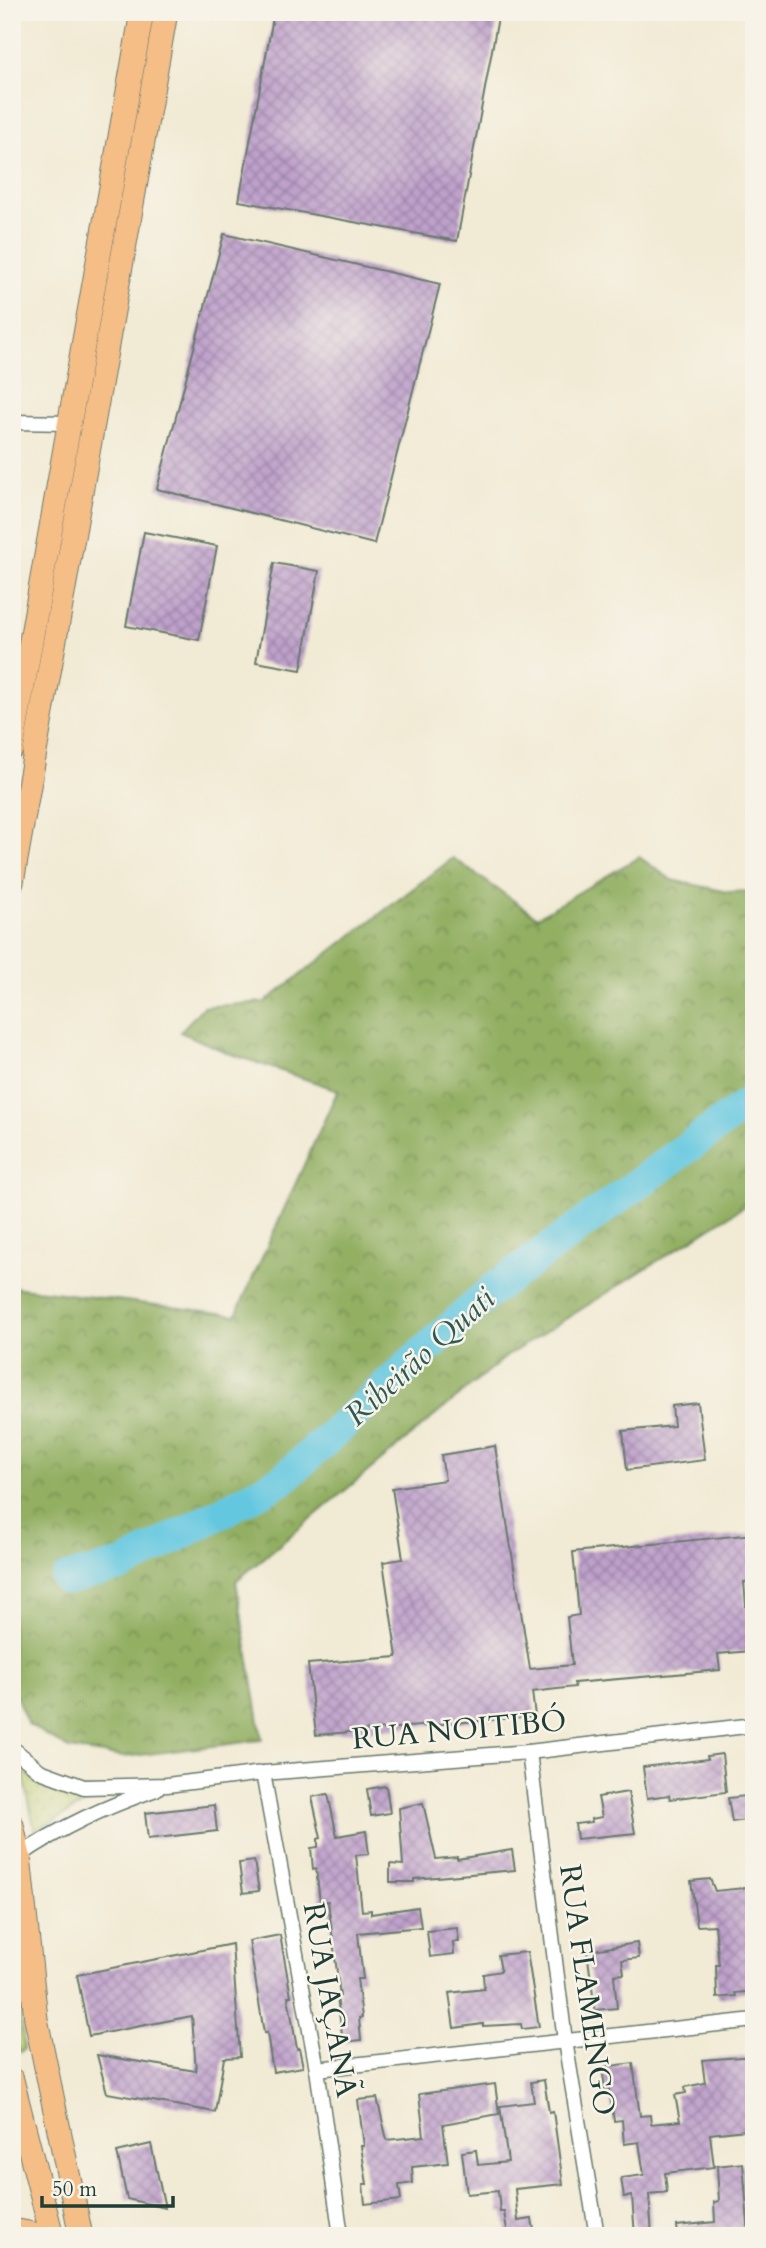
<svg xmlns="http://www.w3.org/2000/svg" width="766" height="2248" font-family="Cardo,serif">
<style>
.grass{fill:url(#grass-dots);stroke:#6c8452;stroke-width:2}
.forest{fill:url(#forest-crowns);stroke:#58764b;stroke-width:2}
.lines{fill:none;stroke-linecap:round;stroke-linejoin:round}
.river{stroke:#63c7e0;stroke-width:32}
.building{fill:url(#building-cross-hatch)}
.minor-casing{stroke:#687a6c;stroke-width:17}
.trunk-casing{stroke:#687a6c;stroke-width:25}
.minor{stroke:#fff;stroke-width:14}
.trunk{stroke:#f6be87;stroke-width:23}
.labels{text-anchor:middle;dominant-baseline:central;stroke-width:5;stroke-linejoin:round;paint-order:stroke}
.street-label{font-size:30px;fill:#1f3d34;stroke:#f7f3e8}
.water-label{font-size:32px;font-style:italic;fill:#2d5956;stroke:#f7f3e8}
</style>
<defs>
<pattern id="grass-dots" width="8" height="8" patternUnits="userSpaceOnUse" patternTransform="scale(1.75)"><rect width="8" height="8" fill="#b9cb6f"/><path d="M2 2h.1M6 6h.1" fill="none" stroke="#96a65c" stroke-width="1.8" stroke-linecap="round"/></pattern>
<pattern id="forest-crowns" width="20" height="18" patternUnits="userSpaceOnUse" patternTransform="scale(1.75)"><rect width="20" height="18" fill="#92af62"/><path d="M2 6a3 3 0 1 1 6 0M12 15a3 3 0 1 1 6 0" fill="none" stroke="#779052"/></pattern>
<pattern id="building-cross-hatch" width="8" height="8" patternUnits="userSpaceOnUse" patternTransform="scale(1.75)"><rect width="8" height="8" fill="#bfa1cc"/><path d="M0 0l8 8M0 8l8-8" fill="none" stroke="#9b84a6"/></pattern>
</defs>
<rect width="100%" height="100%" fill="#f7f3e8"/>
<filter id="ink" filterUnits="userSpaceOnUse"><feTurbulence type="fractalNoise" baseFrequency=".0143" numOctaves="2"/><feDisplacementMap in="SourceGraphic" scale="14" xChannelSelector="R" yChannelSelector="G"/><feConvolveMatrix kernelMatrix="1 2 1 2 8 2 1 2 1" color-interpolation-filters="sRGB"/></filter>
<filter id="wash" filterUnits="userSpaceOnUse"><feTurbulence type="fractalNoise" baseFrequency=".00686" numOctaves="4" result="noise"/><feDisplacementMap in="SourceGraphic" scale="28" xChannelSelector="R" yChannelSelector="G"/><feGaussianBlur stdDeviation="1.57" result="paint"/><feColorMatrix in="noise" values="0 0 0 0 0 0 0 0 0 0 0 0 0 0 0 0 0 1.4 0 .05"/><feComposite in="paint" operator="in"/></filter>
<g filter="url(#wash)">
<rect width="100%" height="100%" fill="#f1ead4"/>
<!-- grass -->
<g class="grass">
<path d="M23,1772L42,1784L77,1790L134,1791L86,1803L35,1831Z"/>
<path d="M12,1919L24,2049L20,2052L12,2038Z"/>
</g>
<!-- forest -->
<path class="forest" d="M639,857L672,880L728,892L754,891V1200L507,1356L236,1581L262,1740L124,1757L69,1749L28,1724L12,1687V1287L236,1315L338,1090L228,1053L180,1032L203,1007L265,1002L453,858L537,917Z"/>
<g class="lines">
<!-- river -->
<path class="river" d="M67,1579L124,1565L283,1479L491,1291L754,1099"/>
</g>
<g id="blocks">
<!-- building -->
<g class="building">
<path d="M274,12H499L457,241L239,201Z"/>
<path d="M224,234L440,284L374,544L157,489Z"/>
<path d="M144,532L217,546L199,640L126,626Z"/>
<path d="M274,563L319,571L301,670L256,662Z"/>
<path d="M698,1403L705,1460L627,1470L623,1431L674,1426L672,1406Z"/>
<path d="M495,1446L530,1669L572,1665L567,1617L579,1615L573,1552L754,1534V1581L744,1582L750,1651L718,1654L720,1670L574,1683L575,1687L532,1692L535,1716L316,1735L308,1664L397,1657L383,1562L403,1559L392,1488L445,1480L441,1455Z"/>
<path d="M722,1754L726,1792L670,1799L669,1795L647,1798L643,1767L708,1759L707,1756Z"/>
<path d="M386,1786L390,1813L371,1816L367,1789Z"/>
<path d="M628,1792L635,1833L577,1839L575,1824L592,1822L591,1819L602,1817L598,1797Z"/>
<path d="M328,1794L337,1836L366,1831L369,1854L356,1855L362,1911L371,1910V1914L418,1907L421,1927L358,1933L363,1979H357L362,2017L359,2018L361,2040L343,2042L337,1997L340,1996L328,1901L320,1902L316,1868L313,1869L311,1848L318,1847V1839L321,1838L312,1797Z"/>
<path d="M754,1795V1819L732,1822L728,1798Z"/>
<path d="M423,1803L436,1859L457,1857V1859L512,1850L515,1870L414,1879V1882H390V1864L403,1865L399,1808Z"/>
<path d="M214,1805L217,1831L148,1839L145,1813Z"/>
<path d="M254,1861L259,1891L243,1893L239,1863Z"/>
<path d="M710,1879L715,1891L754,1887V1991L735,1993L736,1996L717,1998L716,1965H719L715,1925L697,1926L691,1881Z"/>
<path d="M457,1928L459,1942H453L454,1954L430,1957L427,1931Z"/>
<path d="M280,1935L291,1996H288L297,2049L299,2048L303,2067L273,2072L267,2033H264L249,1941Z"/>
<path d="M637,1943L639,1958L622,1960L624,1974L614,1975L617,2008L595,2010L587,1951Z"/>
<path d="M232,1944L240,2057L224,2058L215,2112L107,2093L97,2055L196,2071L192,2016L89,2036L77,1975Z"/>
<path d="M527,1952L539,2027L522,2029L521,2024L483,2026V2024L454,2028L449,1993L484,1989L483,1974L501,1971L498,1955Z"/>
<path d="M754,2056V2129L710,2134L714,2167L665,2173L667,2192L649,2194L652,2236H635L632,2196L624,2197L621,2178L644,2175L639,2142L624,2144L622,2120L614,2121L609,2088L605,2089L602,2067L633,2063L640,2116L650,2115L651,2124L680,2121L675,2095L686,2093L685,2087L705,2083L702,2060Z"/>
<path d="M544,2080L549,2112L553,2111L563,2184L515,2189L518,2221L532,2219L535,2236H508L504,2212H500L498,2191L467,2194L462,2152L476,2150L478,2165L508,2162L500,2106L534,2102L531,2082Z"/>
<path d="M495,2084L499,2114L443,2124L448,2163L412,2167L413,2183L399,2185L401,2200L365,2204L363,2184H367L361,2146H364L358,2100L377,2098L387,2140L424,2136L419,2094Z"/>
<path d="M151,2144L165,2208L127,2199L117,2152Z"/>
<path d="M743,2163L749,2236H678L677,2226L715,2222L714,2202L719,2201L717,2166Z"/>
</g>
</g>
</g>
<g filter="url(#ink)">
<use href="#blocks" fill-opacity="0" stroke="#687a6c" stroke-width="2"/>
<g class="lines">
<!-- minor casing -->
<g class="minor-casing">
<g id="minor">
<path d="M12,422L70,423"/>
<path d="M12,1748L40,1771L84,1787L167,1785L263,1773L529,1752L754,1725"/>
<path d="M529,1752L565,2041L597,2236"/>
<path d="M263,1773L317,2069L341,2236"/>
<path d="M19,1856C62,1826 106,1807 156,1789"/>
<path d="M317,2069L754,2020"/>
</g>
</g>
<!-- trunk casing -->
<g class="trunk-casing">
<g id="trunk">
<path d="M12,748L142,12"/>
<path d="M12,882L166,12"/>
<path d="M12,1825L19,1856L36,2019L81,2236"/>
<path d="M12,2080L52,2236"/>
<path d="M12,2230L46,2236"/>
</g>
</g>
<!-- minor -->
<use href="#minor" class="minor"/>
<!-- trunk -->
<use href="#trunk" class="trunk"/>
</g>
</g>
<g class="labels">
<!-- street labels -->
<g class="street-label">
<text transform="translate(458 1730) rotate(-5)">RUA NOITIBÓ</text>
<text transform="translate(587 1990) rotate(82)">RUA FLAMENGO</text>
<text transform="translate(330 2000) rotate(80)">RUA JAÇANÃ</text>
</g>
<!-- water labels -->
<g class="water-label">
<text transform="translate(420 1357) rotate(-42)">Ribeirão Quati</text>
</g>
</g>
<!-- margin -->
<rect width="766" height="2248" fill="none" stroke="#f7f3e8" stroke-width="42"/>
<!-- scale -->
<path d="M42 2196v10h131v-10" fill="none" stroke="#1f3d34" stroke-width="3.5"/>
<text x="52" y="2196" font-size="21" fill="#1f3d34" stroke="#f7f3e8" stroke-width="5" paint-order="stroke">50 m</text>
</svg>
